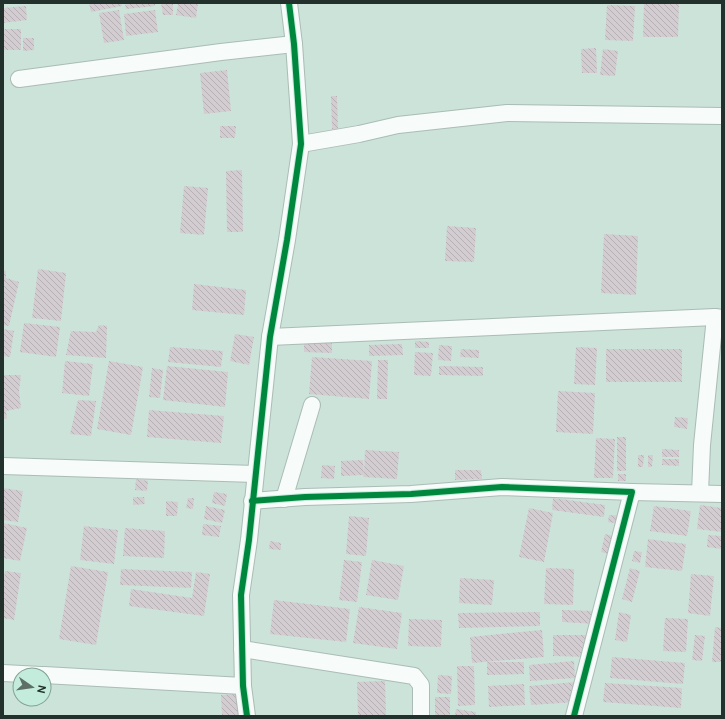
<svg xmlns="http://www.w3.org/2000/svg" width="725" height="719" font-family="'DM Sans',sans-serif">
<style>
.building{fill:url(#building-back-hatch)}
.lines{fill:none;stroke-linecap:round;stroke-linejoin:round}
.minor-casing{stroke:#aabcb5;stroke-width:18}
.minor{stroke:#f7fbf9;stroke-width:16}
.cycleway-casing{stroke:#c3ecdc;stroke-width:8}
.cycleway{stroke:#00873e;stroke-width:6}
</style>
<defs>
<pattern id="building-back-hatch" width="6" height="6" patternUnits="userSpaceOnUse"><rect width="6" height="6" fill="#d3ccd1"/><path d="M-1 5l2 2M0 0l6 6M5-1l2 2" fill="none" stroke="#b5b0b4"/></pattern>
</defs>
<rect width="100%" height="100%" fill="#cce3da"/>
<!-- building -->
<g class="building">
<path d="M89,3H121L122,6L91,12Z"/>
<path d="M125,3H155V6L126,9Z"/>
<path d="M161,3H173V15H163Z"/>
<path d="M176,3H198L196,18L176,15L178,5Z"/>
<path d="M644,3H679L678,37H643Z"/>
<path d="M607,5L635,6L633,41L605,40Z"/>
<path d="M26,6L27,20L3,23V8Z"/>
<path d="M119,10L124,40L104,43L99,13Z"/>
<path d="M155,10L158,32L126,36L124,14Z"/>
<rect x="3" y="29" width="18" height="21"/>
<path d="M23,38H34V50L23,51Z"/>
<path d="M596,48L597,73H582L581,49Z"/>
<path d="M603,49L618,51L615,76L600,75Z"/>
<path d="M227,70L231,111L204,114L200,73Z"/>
<path d="M331,96H337L338,129H332Z"/>
<path d="M220,126H236L235,138H220Z"/>
<path d="M242,170L243,232H227L226,171Z"/>
<path d="M184,186L208,188L204,235L180,233Z"/>
<path d="M447,226L476,228L474,262L445,261Z"/>
<path d="M604,234L638,236L636,295L601,293Z"/>
<path d="M38,269L66,273L61,321L32,318Z"/>
<path d="M3,270L6,271V278L19,282L9,326L3,325Z"/>
<path d="M194,284L246,290L244,315L192,310Z"/>
<path d="M24,323L60,327L56,357L20,352Z"/>
<path d="M99,325L107,326L106,358L66,355L71,331L96,332Z"/>
<path d="M3,329L14,331L10,357L3,356Z"/>
<path d="M235,334L254,337L249,365L230,361Z"/>
<path d="M415,341L429,342V348H415Z"/>
<path d="M304,342L332,343V353L304,352Z"/>
<path d="M402,344L403,355L369,356V345Z"/>
<path d="M439,345L452,346L451,361L438,360Z"/>
<path d="M170,347L223,351L221,367L168,362Z"/>
<path d="M576,347L597,348L595,385L574,384Z"/>
<path d="M461,349L479,350V358L460,357Z"/>
<rect x="606" y="349" width="76" height="33"/>
<path d="M415,352L433,353L431,376L414,375Z"/>
<path d="M312,357L372,361L369,399L309,394Z"/>
<path d="M378,360H388L387,399H377Z"/>
<path d="M65,361L93,364L89,396L62,393Z"/>
<path d="M109,361L143,367L131,435L97,429Z"/>
<path d="M167,366L228,372L225,407L163,400Z"/>
<path d="M439,366L483,367V376L439,375Z"/>
<path d="M152,368L163,370L160,398L149,397Z"/>
<path d="M3,375H21L19,391L21,408L6,411L7,419L3,418Z"/>
<path d="M558,391L595,393L593,434L556,432Z"/>
<path d="M78,400L96,401L91,436L70,434Z"/>
<path d="M149,410L224,416L221,443L147,437Z"/>
<path d="M675,417L688,418L687,429L674,427Z"/>
<rect x="617" y="437" width="9" height="34"/>
<path d="M596,438L615,439L613,478H594Z"/>
<path d="M662,449L679,450V457H662Z"/>
<path d="M365,450L399,452L397,479L363,477L364,475L341,476V461L363,460L364,474Z"/>
<path d="M638,455H644L643,467H638Z"/>
<path d="M648,455H653L652,467H648Z"/>
<path d="M662,459H679V466L662,465Z"/>
<path d="M322,465L335,466L334,479L321,478Z"/>
<path d="M455,470H481L482,479L455,480Z"/>
<rect x="618" y="474" width="8" height="7"/>
<path d="M136,479L148,481L147,491L135,490Z"/>
<path d="M3,488L23,491L18,522L3,520Z"/>
<path d="M214,492L227,494L225,506L212,503Z"/>
<path d="M133,497H144L145,504L133,505Z"/>
<path d="M188,498H194L193,509L186,508Z"/>
<path d="M553,498L605,505L604,517L552,510Z"/>
<path d="M166,501L178,502L177,516H166Z"/>
<path d="M700,505L722,508V532L697,529Z"/>
<path d="M206,506L225,510L222,523L204,519Z"/>
<path d="M654,506L691,511L687,536L650,531Z"/>
<path d="M529,508L553,513L544,562L519,557Z"/>
<path d="M609,515L621,516L620,524L608,522Z"/>
<path d="M349,516L369,518L366,556L346,554Z"/>
<path d="M3,523L27,528L20,561L3,558Z"/>
<path d="M203,524L221,526L219,537L202,535Z"/>
<path d="M84,526L118,530L114,564L80,560Z"/>
<path d="M125,528L165,531L164,558L123,556Z"/>
<path d="M605,534L616,537L612,555L601,552Z"/>
<path d="M708,535L722,536V549L707,547Z"/>
<path d="M648,539L686,544L682,571L645,567Z"/>
<path d="M270,541L281,543V550L269,549Z"/>
<path d="M634,551L642,552L640,563L632,561Z"/>
<path d="M344,560L362,562L357,602L339,600Z"/>
<path d="M372,560L404,566L398,600L366,595Z"/>
<path d="M71,566L108,572L96,645L59,639Z"/>
<path d="M546,568L574,569L573,605L544,604Z"/>
<path d="M630,568L640,571L632,602L622,599Z"/>
<path d="M121,569L192,572L191,588L120,585Z"/>
<path d="M5,571L21,573L14,620L3,618V584Z"/>
<path d="M196,572L210,574L204,616L129,606L131,589L192,598Z"/>
<path d="M691,574L714,576L710,616L688,613Z"/>
<path d="M460,578L494,580L492,605L459,603Z"/>
<path d="M274,600L350,609L346,642L270,634Z"/>
<path d="M359,607L402,613L397,649L353,643Z"/>
<path d="M562,610L596,611V624L562,622Z"/>
<path d="M540,612V626L459,628L458,613Z"/>
<path d="M619,612L631,615L627,642L615,640Z"/>
<path d="M665,618L688,619L686,652L663,651Z"/>
<path d="M409,619L442,620L441,647L408,646Z"/>
<path d="M715,627L722,628V662H712Z"/>
<path d="M542,630L544,657L472,663L470,637Z"/>
<path d="M553,635H588V657L553,656Z"/>
<path d="M695,635L705,636L702,661L692,660Z"/>
<path d="M612,657L685,663L683,684L610,678Z"/>
<path d="M574,661L575,678L530,681L529,665Z"/>
<path d="M487,662H524V674L487,675Z"/>
<path d="M457,666H474L475,705L458,706Z"/>
<path d="M438,675L452,676L451,694L437,693Z"/>
<path d="M385,681L386,716H358L357,682Z"/>
<path d="M576,682L577,702L531,705L529,686Z"/>
<path d="M605,683L682,688L681,708L603,702Z"/>
<path d="M524,684L525,705L489,707L488,686Z"/>
<path d="M237,694L238,716H222L221,695Z"/>
<rect x="435" y="697" width="15" height="19"/>
<path d="M456,709L476,712V716H455Z"/>
</g>
<g class="lines">
<!-- minor casing -->
<g class="minor-casing">
<g id="minor">
<path d="M19,79L221,52L294,44"/>
<path d="M301,144L359,134L398,125L507,113L722,116"/>
<path d="M270,337L715,317L722,318"/>
<path d="M3,466L255,474"/>
<path d="M632,492L722,494"/>
<path d="M700,493L702,445L715,317"/>
<path d="M284,499L312,405"/>
<path d="M252,501L305,497L411,494L502,487L632,492L574,716"/>
<path d="M242,649L414,676L421,685V716"/>
<path d="M3,673L41,675"/>
<path d="M44,675L243,686"/>
<path d="M247,716L243,686L241,595L249,540L270,337L287,240L301,144L294,44L289,3"/>
</g>
</g>
<!-- minor -->
<use href="#minor" class="minor"/>
<!-- cycleway casing -->
<g class="cycleway-casing">
<g id="cycleway">
<path d="M252,501L305,497L411,494L502,487L632,492L574,716"/>
<path d="M247,716L243,686L241,595L249,540L270,337L287,240L301,144L294,44L289,3"/>
</g>
</g>
<!-- cycleway -->
<use href="#cycleway" class="cycleway"/>
</g>
<!-- border -->
<rect width="725" height="719" fill="none" stroke="#22312b" stroke-width="8"/>
<!-- north arrow -->
<g transform="translate(32 687) rotate(103)"><circle r="19" fill="#c3ecdc" stroke="#83a195"/>
<path d="M0-3L7 15L0 10L-7 15Z" fill="#5e6f68"/>
<text y="-6" font-size="11" font-weight="bold" text-anchor="middle" fill="#22312b">N</text>
</g>
</svg>
